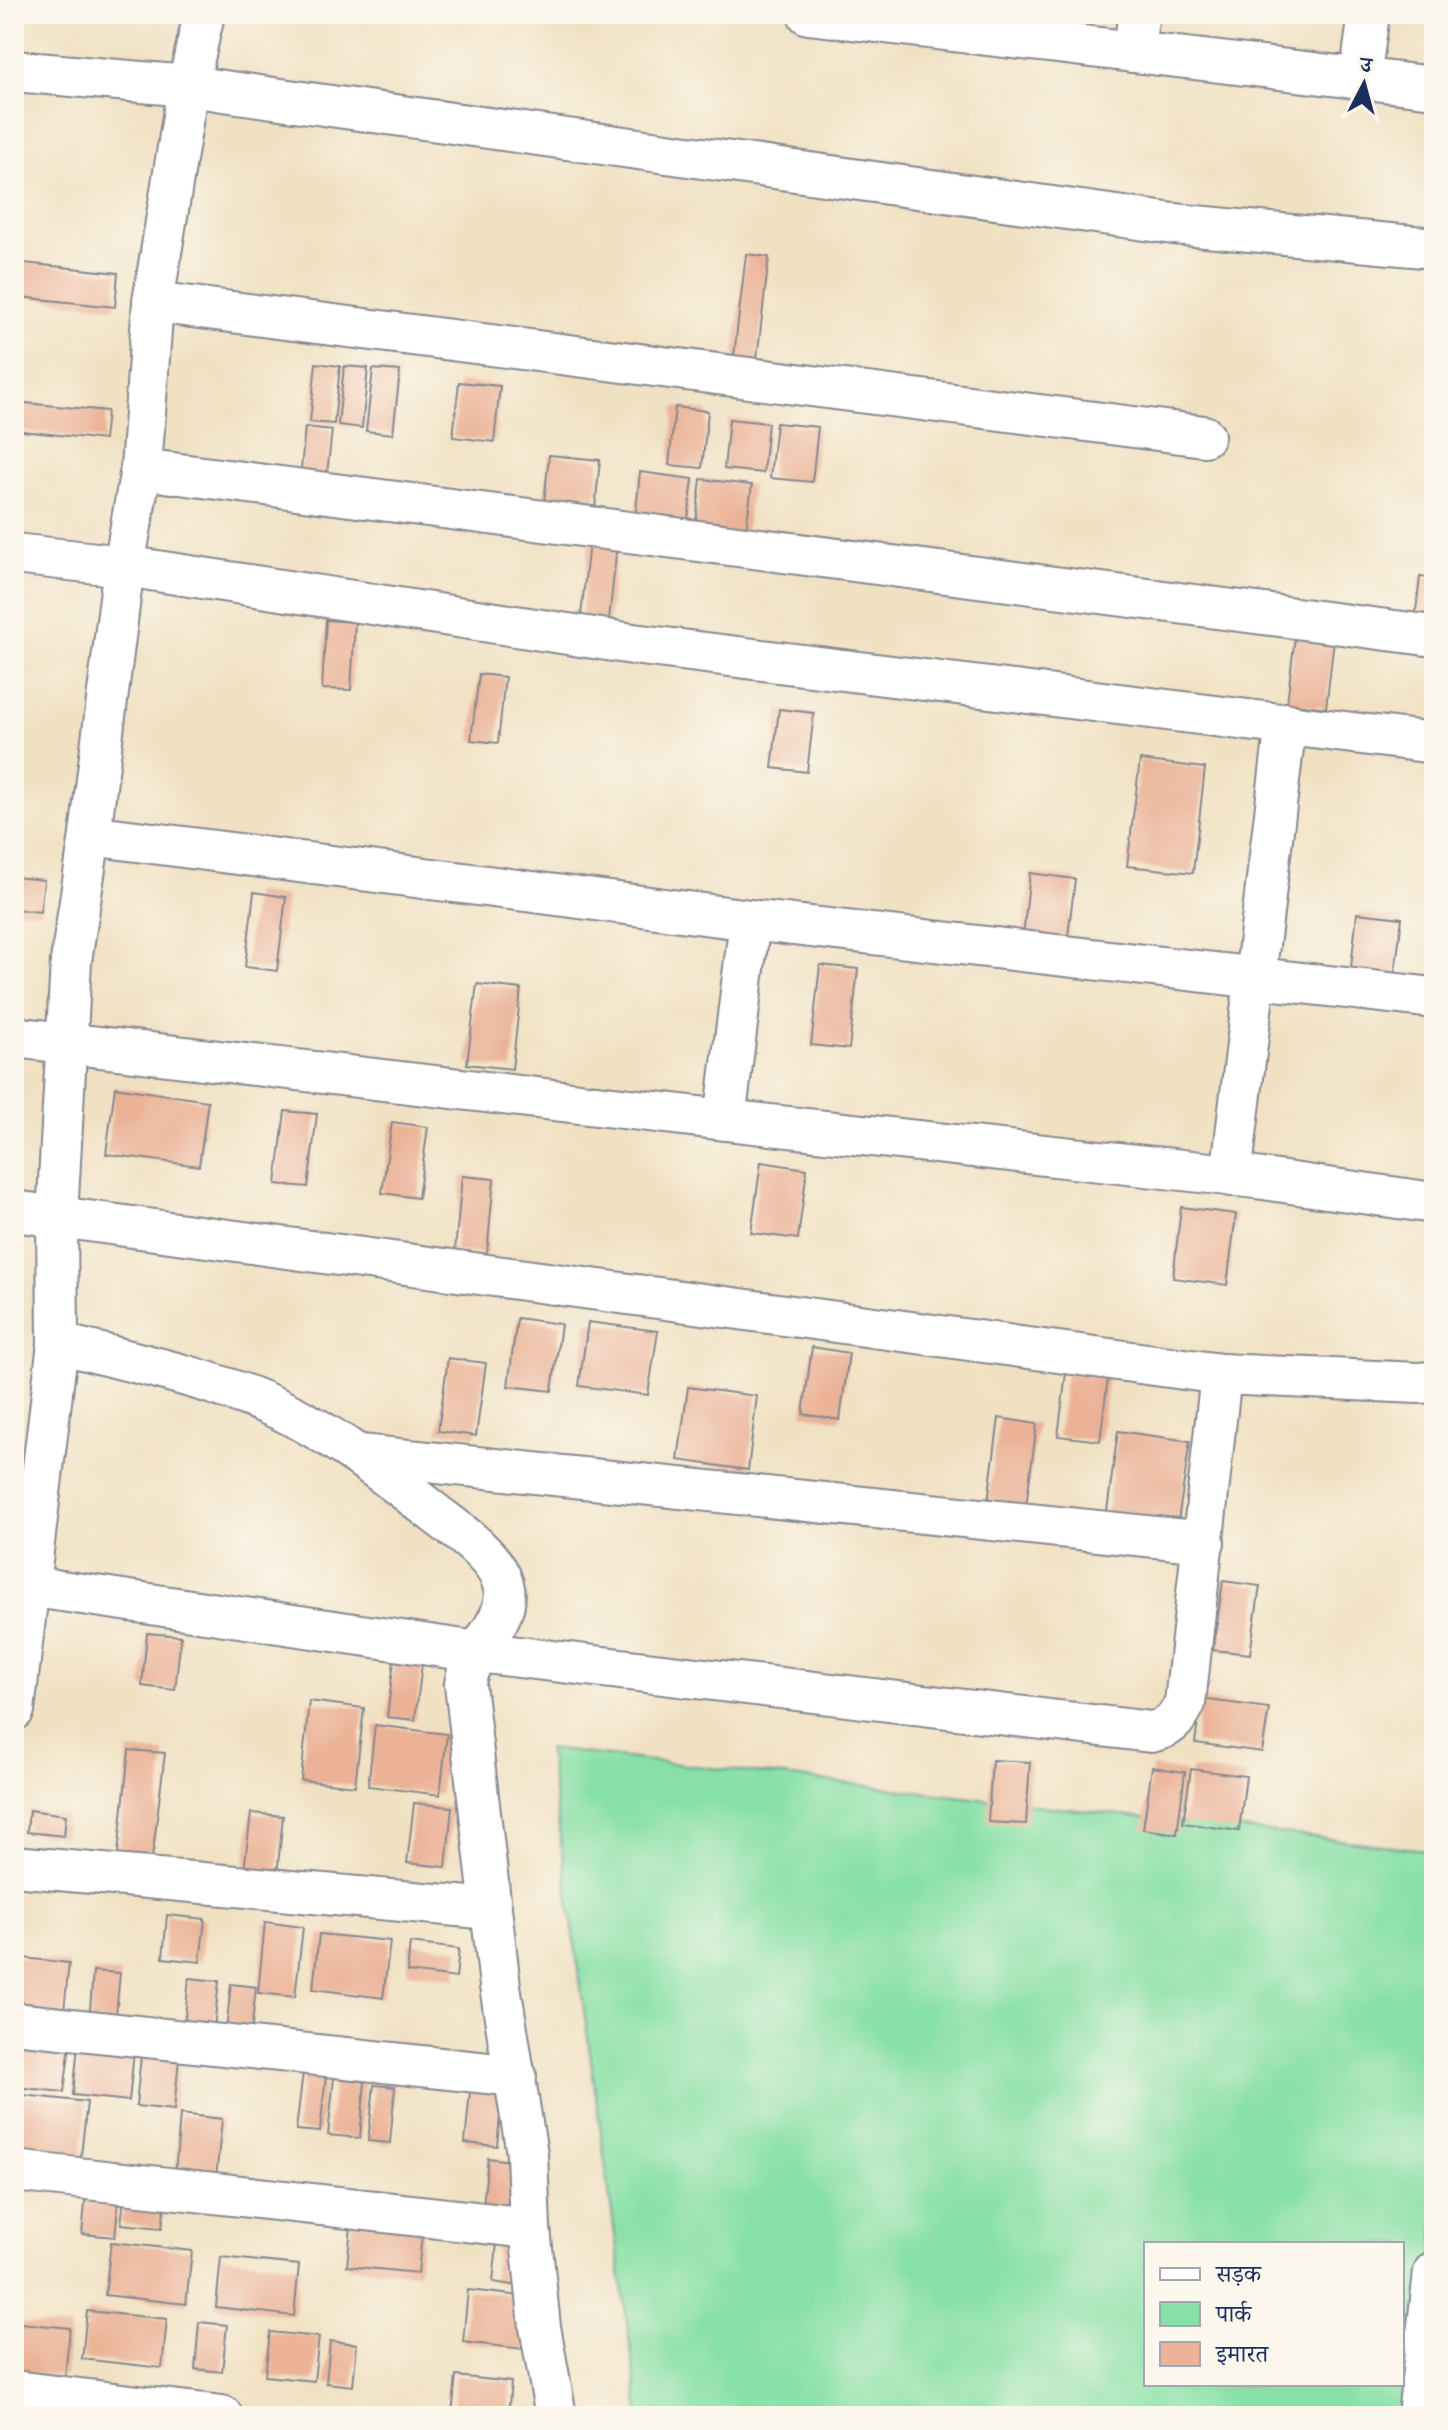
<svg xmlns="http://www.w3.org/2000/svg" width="1448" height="2430" font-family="'Libre Caslon Text','Noto Serif Devanagari',serif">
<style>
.green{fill:#87e0a5;stroke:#518882;stroke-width:2;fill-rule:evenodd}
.building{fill:#ebb297}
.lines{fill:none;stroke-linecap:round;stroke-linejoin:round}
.street-casing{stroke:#868890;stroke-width:44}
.street{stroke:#fff;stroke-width:40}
</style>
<rect width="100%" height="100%" fill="#fbf7ec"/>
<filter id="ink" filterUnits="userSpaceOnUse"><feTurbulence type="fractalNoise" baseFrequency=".0125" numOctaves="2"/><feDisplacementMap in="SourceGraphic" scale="16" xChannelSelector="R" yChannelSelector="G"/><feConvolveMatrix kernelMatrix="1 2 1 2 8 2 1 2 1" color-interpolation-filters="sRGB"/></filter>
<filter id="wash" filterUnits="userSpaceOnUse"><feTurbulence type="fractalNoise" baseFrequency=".006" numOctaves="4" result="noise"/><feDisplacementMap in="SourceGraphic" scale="32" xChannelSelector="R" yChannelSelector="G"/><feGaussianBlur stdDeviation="1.8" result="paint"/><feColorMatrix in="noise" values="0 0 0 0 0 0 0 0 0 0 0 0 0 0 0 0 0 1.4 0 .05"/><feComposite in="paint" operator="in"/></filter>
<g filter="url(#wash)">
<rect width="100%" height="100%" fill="#f1e1c3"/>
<!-- green -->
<path class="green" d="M548,1749L1434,1851V2416H640ZM1146,2244H1402V2384H1146Z"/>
<g id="blocks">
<!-- building -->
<g class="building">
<path d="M746,254L769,257L757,359L734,356Z"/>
<path d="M24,263L118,273L115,307L20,297Z"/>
<path d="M316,363L340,366L334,424L310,422Z"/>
<path d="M344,366L368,368L362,428L338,425Z"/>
<path d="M373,369L400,371L393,434L366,431Z"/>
<path d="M459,382L500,386L494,442L453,437Z"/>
<path d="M15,402L107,411L104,440L14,430Z"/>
<path d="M675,407L708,411L702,468L669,465Z"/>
<path d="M729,419L768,423L763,473L724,469Z"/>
<path d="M776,423L818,427L812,482L770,478Z"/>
<path d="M305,427L332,430L326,483L300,480Z"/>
<path d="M549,455L600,460L594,518L543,513Z"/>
<path d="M640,472L693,479L687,527L635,520Z"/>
<path d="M701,479L752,485L745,536L695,530Z"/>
<path d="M589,542L617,545L608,629L580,626Z"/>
<path d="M1420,577L1434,578V621L1415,619Z"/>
<path d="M326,620L355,622L351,690L322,689Z"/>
<path d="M1296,627L1335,631L1326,708L1287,703Z"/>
<path d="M479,674L505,677L498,743L471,740Z"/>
<path d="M779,709L814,713L807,772L772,768Z"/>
<path d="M1140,760L1205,768L1193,873L1127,866Z"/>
<path d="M1030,873L1075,879L1066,952L1022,946Z"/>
<path d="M14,877L44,880L40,912L14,909Z"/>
<path d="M254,892L286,897L277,971L245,967Z"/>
<path d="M1357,913L1402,918L1394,980L1350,976Z"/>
<path d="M820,965L858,969L849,1049L811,1045Z"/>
<path d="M477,984L521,989L512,1069L467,1064Z"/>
<path d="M115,1087L208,1101L199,1166L106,1154Z"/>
<path d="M285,1111L317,1114L308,1187L276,1184Z"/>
<path d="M392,1122L428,1127L418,1198L382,1193Z"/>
<path d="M761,1162L807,1169L798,1239L751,1233Z"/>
<path d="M462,1176L494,1179L487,1254L455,1251Z"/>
<path d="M1181,1207L1236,1214L1227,1285L1173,1278Z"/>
<path d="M517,1318L561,1324L552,1391L508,1386Z"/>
<path d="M588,1322L658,1331L648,1395L579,1386Z"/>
<path d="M812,1347L849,1353L840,1420L803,1414Z"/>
<path d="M448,1358L486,1363L476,1436L438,1431Z"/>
<path d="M1066,1373L1108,1378L1100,1441L1058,1436Z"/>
<path d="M688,1387L757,1396L748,1470L678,1460Z"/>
<path d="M999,1418L1037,1424L1026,1506L988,1501Z"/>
<path d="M1118,1431L1190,1441L1177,1528L1106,1518Z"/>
<path d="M1223,1581L1260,1586L1250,1654L1213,1650Z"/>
<path d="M147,1633L181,1636L175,1690L142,1686Z"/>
<path d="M394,1661L422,1664L415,1720L387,1717Z"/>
<path d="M1201,1699L1269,1708L1262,1752L1195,1743Z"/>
<path d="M309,1701L364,1708L355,1786L301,1780Z"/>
<path d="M375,1725L447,1734L440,1795L368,1786Z"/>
<path d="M129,1750L165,1753L151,1867L117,1863Z"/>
<path d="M992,1760L1030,1762L1026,1824L988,1822Z"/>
<path d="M1152,1767L1185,1772L1177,1834L1143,1829Z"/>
<path d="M1191,1769L1246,1776L1239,1831L1183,1823Z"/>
<path d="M414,1803L452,1807L446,1867L407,1863Z"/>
<path d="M29,1810L66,1815L64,1836L27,1832Z"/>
<path d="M251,1813L283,1816L277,1875L244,1871Z"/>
<path d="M167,1915L205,1919L200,1962L163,1958Z"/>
<path d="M265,1922L303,1927L295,1997L258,1993Z"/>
<path d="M319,1934L390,1941L383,1998L313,1989Z"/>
<path d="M410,1943L459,1949L456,1978L407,1972Z"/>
<path d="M14,1957L69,1963L63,2020L14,2015Z"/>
<path d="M93,1971L120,1973L115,2026L89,2023Z"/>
<path d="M189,1978L219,1981L213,2039L183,2036Z"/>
<path d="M231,1984L256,1987L250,2044L225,2041Z"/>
<path d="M14,2029L71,2036L64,2092L14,2087Z"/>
<path d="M79,2036L135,2042L129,2101L73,2095Z"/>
<path d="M141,2055L179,2059L174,2110L136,2106Z"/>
<path d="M303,2072L326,2074L320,2132L296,2130Z"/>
<path d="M334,2078L365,2081L360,2138L328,2135Z"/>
<path d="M374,2085L395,2087L390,2143L368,2141Z"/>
<path d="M470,2091L502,2095L497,2146L465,2143Z"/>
<path d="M14,2094L87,2102L79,2174L14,2168Z"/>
<path d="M180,2114L222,2119L216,2179L175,2175Z"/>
<path d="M488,2158L518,2162L512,2220L482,2216Z"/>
<path d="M87,2184L120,2187L115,2237L82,2234Z"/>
<path d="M125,2190L166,2194L162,2228L121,2224Z"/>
<path d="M352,2217L423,2225L418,2273L347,2266Z"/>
<path d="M111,2242L192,2251L186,2304L105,2295Z"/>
<path d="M497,2243L529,2246L525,2287L493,2282Z"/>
<path d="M221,2257L299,2265L294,2316L216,2307Z"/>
<path d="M468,2290L530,2297L524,2349L463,2342Z"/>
<path d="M87,2311L167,2319L162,2368L82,2359Z"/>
<path d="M199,2322L227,2325L222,2372L195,2369Z"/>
<path d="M20,2323L70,2328L65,2376L15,2371Z"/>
<path d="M270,2332L319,2337L314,2381L265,2376Z"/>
<path d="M330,2341L357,2344L353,2386L326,2383Z"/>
<path d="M456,2376L511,2382L508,2416H452Z"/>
</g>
</g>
</g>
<g filter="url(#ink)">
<use href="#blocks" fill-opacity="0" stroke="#868890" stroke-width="2"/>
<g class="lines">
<!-- street casing -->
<g class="street-casing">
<g id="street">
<path d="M808,14L1434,87"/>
<path d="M1133,52L1139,14"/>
<path d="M14,71L188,86L1174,224L1434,248"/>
<path d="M1360,78L1369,14"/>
<path d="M153,302L1204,436"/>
<path d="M141,469L1434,636"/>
<path d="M14,554L124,566L633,644L1434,743"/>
<path d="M90,835L750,920L1434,998"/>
<path d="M14,1037L725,1120L1256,1178L1434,1203"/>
<path d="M725,1120L750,920"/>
<path d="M1231,1176L1286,723"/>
<path d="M14,1211L1221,1374L1418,1383L1434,1382"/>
<path d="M58,1343C127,1361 198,1375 263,1402C328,1429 382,1472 437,1515C458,1531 496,1557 503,1584C514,1621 469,1648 465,1684L500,1986L527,2154L530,2228L540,2327L556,2416"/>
<path d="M360,1455L1204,1542"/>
<path d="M14,1584L477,1652L1151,1732C1170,1728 1176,1721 1185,1703L1221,1374"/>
<path d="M14,1710L58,1343L57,1217L71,961L90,835L124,566L141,469L153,302L188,86L204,14"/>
<path d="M14,1866L491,1909"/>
<path d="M14,2023L516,2076"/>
<path d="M14,2171L530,2228"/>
<path d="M14,2391L222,2416"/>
<path d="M1418,2416L1434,2272"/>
</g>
</g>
<!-- street -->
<use href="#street" class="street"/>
</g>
</g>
<!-- margin -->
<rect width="1448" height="2430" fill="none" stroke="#fbf7ec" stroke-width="48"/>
<!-- legend -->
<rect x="1144" y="2242" width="260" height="144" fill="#fbf7ec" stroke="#a1a7b3" stroke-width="2"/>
<rect x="1160" y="2268" width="40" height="12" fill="#ffffff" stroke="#a1a7b3" stroke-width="2"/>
<text x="1216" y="2282" font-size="24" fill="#1b2f5e">सड़क</text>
<rect x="1160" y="2302" width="40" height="24" fill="#87e0a5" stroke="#a1a7b3" stroke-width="2"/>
<text x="1216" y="2322" font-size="24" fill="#1b2f5e">पार्क</text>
<rect x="1160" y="2342" width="40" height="24" fill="#ebb297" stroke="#a1a7b3" stroke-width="2"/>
<text x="1216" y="2362" font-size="24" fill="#1b2f5e">इमारत</text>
<!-- north arrow -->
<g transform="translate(1364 84) rotate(6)" stroke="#fbf7ec" stroke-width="6" paint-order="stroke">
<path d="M0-6L14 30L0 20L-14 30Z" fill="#1b2f5e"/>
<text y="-12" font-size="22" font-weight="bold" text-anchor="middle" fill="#1b2f5e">उ</text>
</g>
</svg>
